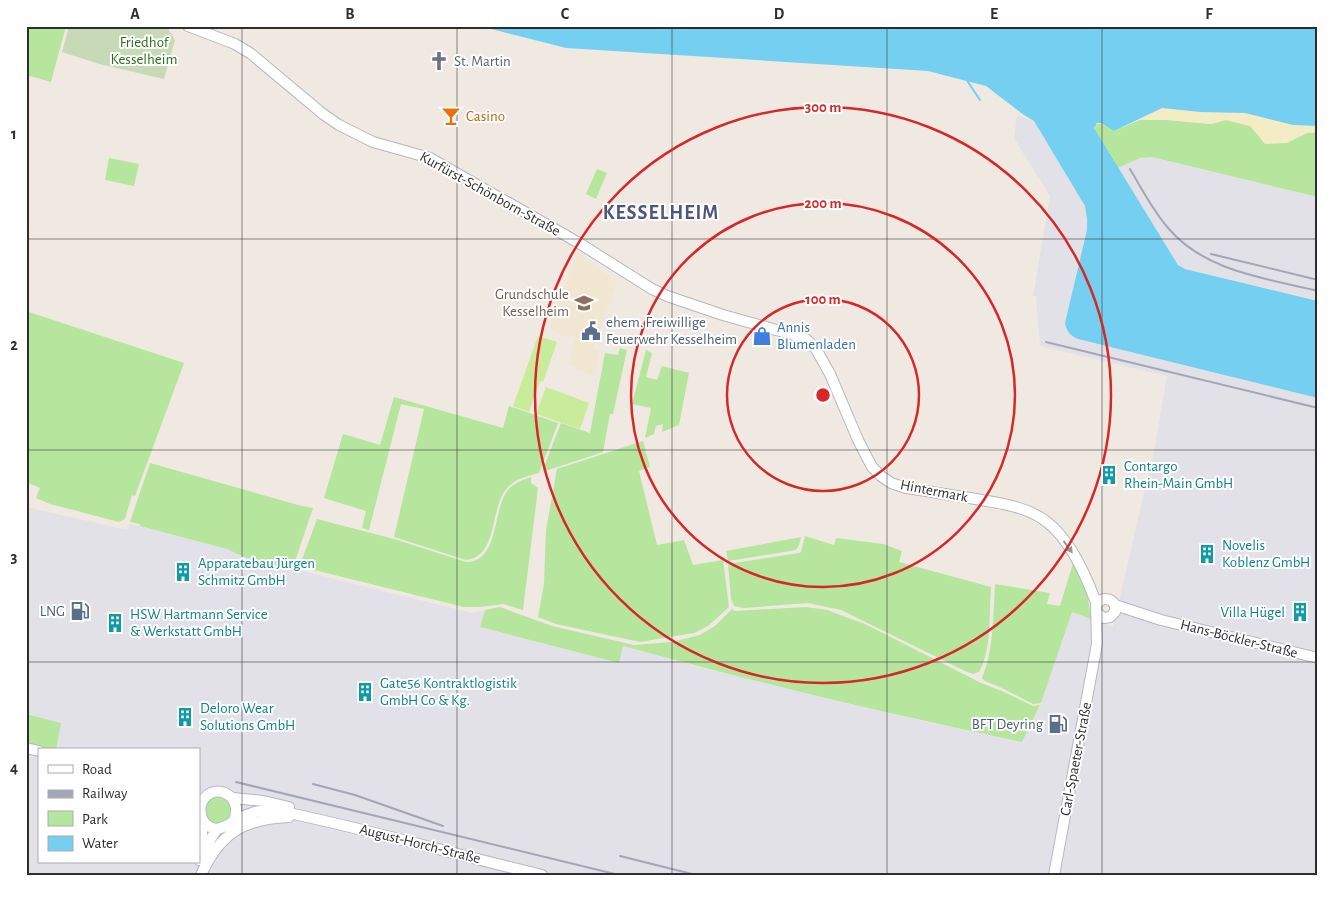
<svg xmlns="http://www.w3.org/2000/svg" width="1344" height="901" font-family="'Alegreya Sans',sans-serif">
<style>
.industrial{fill:#e3e1e8}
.education{fill:#f0e6d1}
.green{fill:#b6e59e}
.sand{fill:#f3ecc5}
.cemetery{fill:#c8d9b8}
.pitch{fill:#c9ec9a}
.water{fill:#75cff0}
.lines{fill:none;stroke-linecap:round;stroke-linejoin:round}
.stream{stroke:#75cff0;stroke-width:2}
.secondary-casing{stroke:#b4b7c1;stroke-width:12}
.secondary{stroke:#fff;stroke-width:10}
.rail{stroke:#a3a6b8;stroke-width:2}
.oneway{fill:#969696}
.grid{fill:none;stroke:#2e2e2e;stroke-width:1;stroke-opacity:0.55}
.ring{fill:none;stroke:#d62828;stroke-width:2.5}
.labels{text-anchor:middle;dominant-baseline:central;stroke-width:4;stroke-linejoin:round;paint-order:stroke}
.park-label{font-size:15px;fill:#2c6e1b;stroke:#fff}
.worship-label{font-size:15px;fill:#5b616d;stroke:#fff;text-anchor:start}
.food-label{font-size:15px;fill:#c56008;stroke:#fff;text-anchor:start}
.street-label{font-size:15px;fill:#2e2e2e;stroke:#fff}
.education-label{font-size:15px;fill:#785e54;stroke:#fff;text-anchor:end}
.service-label{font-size:15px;fill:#4e5e75;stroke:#fff;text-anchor:end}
.shop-label{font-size:15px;fill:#366cbe;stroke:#fff;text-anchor:start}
.culture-label{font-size:15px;fill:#0d838f;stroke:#fff;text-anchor:start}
.district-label{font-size:20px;font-weight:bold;letter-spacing:1px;fill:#4d5680;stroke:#fff}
.centre{fill:#d62828;stroke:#fff;stroke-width:2.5}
.ring-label{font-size:15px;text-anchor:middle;font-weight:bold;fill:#d62828;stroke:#fff;stroke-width:4;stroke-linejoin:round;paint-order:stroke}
.neatline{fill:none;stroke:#2e2e2e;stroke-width:2}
.grid-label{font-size:16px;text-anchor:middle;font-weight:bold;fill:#2e2e2e}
</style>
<rect width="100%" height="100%" fill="#efe9e1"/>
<!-- industrial -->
<g class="industrial">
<path d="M1017,115L1034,121L1082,200L1086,209L1087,230L1065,323L1066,327L1078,339L1318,398V875H26V751L39,754V862H199V750H56L61,723L26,714V667L28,659L26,658L27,507L127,530L129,524L140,526L227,549L244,557L297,571L299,570L472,613L485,610L480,627L618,663L623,646L711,670L922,721L1022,742L1041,703L1072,612L1113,627L1155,446L1167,376L1040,346L1036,296H1033L1050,196L1014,138Z"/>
<path d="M1152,157L1318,197V301L1185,269L1178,265L1118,168L1140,158Z"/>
</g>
<!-- education -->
<path class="education" d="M578,251L584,255L583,258L617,281L593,348L599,352L594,376L576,369L577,367L568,364L577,336L559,335L550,327Z"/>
<!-- green -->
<g class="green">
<path d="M26,26H66L51,82L26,75Z"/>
<path d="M1140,120H1167L1211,124L1226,120L1250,126L1286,143L1307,133L1318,132V197L1152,157L1140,158L1118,168L1095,131V125L1101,123L1114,131Z"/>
<path d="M109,158L139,164L134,186L105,180Z"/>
<path d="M597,169L607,173L596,199L586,194Z"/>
<path d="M26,311L184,363L135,496L132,495L125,519L119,522L50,504L36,498L40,488L26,482Z"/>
<path d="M620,348L627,350L613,414H610L603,452L542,472L561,423L590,433L605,353L618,355Z"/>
<path d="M646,350L652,353L646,377L657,380L662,366L689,373L679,425L662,432L663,424L656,426L654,434L645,438L651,408L632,404Z"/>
<path d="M394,397L503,428L509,406L558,423L539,473C527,476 516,479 508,487C489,506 499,557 466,560L394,537L424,409L401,404L369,530L362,528L366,511L324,498L343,434L380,445Z"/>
<path d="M643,441L650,467L639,471L657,545L684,540L693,565L723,560L729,607L708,626L694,633L640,642L556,624L538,617L544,584L546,530L557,469Z"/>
<path d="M150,463L298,505L313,508L294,564L289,563L287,569L244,557L227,549L140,526V524L130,522Z"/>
<path d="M531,477V483L538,488L523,610L503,604L480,607H464L302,567L300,565L317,519L394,539L466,562C500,562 492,509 508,490C514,483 523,480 531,477Z"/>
<path d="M805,536L834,545L836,538L883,544L902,551L899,562L991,587C989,612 992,650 979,672L973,674L965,671L841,610L808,603L744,608L734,606L731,599L728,564L799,553L801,552Z"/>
<path d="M801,537L799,545L796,550L728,561L726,551Z"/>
<path d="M1074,560L1087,592L1091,619L1072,612L1041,703L1033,704L1002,688L985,681L982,678C994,649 993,615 995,584L1050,593L1047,604L1060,606Z"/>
<path d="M500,607L552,626L634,645L672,642L700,635L715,626L732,609L735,611L806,607L827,610L865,624L981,683L1004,692L1033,706L1040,705L1022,742C888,714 755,682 623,646L619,663L480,627L485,610Z"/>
<path d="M26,714L61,723L56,750H46L26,745Z"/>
<circle cx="218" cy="810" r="13"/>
</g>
<!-- sand -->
<path class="sand" d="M1162,108L1200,112L1245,113L1293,125L1318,126V132L1307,133L1286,143L1265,144L1250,126L1226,120L1211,124L1167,120H1140Z"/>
<!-- cemetery -->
<path class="cemetery" d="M69,26L167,27L175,40L164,79L99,64L62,52Z"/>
<!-- pitch -->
<g class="pitch">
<path d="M538,336L557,342L543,382L540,381L529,412L513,406Z"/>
<path d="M546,387L589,403L580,429L536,414Z"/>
</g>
<!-- water -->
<path class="water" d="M479,26H1318V126L1293,125L1245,113L1200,112L1162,108L1114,131L1101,123H1097L1094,128L1178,265L1185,269L1318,301V398L1078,339C1070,336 1066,330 1065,323L1087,230V219L1085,206L1034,121L1024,115L986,86L928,71L566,48Z"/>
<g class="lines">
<!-- stream -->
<path class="stream" d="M966,79L980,100"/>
<!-- secondary casing -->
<g class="secondary-casing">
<g id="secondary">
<path d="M188,26L235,44L250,53L323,114L339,125L373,142L430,158L579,243L652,289L667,296L723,315L805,338L816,349L830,374L858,440L872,467L881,476L891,483L906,488C927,491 949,495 970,498C996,503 1025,505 1047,522C1069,539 1085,573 1095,600L1098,603"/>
<path d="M1115,605L1161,620L1318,658"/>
<path d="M26,748L39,751"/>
<path d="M233,798L263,801L289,807"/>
<path d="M202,819C212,834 222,829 234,821C239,817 249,814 255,812C266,809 278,811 289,813C374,831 457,855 542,875"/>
<path d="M204,857L210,840L217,829"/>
<path d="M199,860C201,848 203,834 202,821C202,815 199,811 201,805C208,781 245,791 234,821"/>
<path d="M201,875C220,833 243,819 289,817"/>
<path d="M1054,875L1097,644L1096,605C1101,597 1110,597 1115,605V612L1110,617L1104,618L1097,613"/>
</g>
</g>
<!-- secondary -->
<use href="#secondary" class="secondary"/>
<!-- rail -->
<g class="rail">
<path d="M1130,169C1142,189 1153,211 1169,229C1206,272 1266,278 1318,291"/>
<path d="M1211,254L1318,280"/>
<path d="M1046,342L1318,408"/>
<path d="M236,782L619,875"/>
<path d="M313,784L355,795L443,826"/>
<path d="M620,856L696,875"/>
</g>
</g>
<!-- one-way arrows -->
<defs><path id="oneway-solid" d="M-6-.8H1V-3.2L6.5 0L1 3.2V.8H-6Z" transform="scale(1.25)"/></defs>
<use class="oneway" href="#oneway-solid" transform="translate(1068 547) rotate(54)"/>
<!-- grid -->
<path class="grid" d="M242,26V875M457,26V875M672,26V875M887,26V875M1102,26V875M26,239H1318M26,450H1318M26,662H1318"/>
<!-- distance rings -->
<g class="ring">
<circle cx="823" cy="395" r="96"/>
<circle cx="823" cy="395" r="192"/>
<circle cx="823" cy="395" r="288"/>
</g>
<!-- icons -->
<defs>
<g id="church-bare" transform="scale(1.5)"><path d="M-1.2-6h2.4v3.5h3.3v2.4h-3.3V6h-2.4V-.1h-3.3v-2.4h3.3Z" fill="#6b7280" stroke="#fff" stroke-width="2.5" paint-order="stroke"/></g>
<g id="bar-bare" transform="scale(1.5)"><path d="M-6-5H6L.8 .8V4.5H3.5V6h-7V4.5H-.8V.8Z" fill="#e8710a" stroke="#fff" stroke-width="2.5" paint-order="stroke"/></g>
<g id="school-bare" transform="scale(1.5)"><path d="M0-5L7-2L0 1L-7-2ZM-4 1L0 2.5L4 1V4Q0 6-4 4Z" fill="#8d6e63" stroke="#fff" stroke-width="2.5" paint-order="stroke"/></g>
<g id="civic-bare" transform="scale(1.5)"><path d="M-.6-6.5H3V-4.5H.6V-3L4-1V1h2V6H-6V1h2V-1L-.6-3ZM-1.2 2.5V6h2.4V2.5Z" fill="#5c6f8a" stroke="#fff" stroke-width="2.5" paint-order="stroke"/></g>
<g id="shop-bare" transform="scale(1.5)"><path d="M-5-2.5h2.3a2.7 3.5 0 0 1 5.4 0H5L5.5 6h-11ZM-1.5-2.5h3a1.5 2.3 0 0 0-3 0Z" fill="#3f7fe0" stroke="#fff" stroke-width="2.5" paint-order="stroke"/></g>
<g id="building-bare" transform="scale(1.5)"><path d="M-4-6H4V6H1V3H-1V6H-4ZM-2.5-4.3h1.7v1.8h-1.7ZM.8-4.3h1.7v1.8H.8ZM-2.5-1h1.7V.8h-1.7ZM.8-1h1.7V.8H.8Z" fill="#0f9aa8" stroke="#fff" stroke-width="2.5" paint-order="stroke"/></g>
<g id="fuel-bare" transform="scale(1.5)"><path d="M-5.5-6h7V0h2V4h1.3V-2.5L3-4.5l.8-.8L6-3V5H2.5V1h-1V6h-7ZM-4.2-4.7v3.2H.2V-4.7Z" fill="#5c6f8a" stroke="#fff" stroke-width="2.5" paint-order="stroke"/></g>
</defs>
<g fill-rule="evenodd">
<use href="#church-bare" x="439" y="61"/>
<use href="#bar-bare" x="451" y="116"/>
<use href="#school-bare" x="584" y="303"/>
<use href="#civic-bare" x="591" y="331"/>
<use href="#shop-bare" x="762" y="336"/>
<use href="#building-bare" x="1109" y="475"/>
<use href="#building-bare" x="1207" y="554"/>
<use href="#building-bare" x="183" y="572"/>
<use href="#fuel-bare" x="80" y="611"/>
<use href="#building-bare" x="1300" y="612"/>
<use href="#building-bare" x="115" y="623"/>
<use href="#building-bare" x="365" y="692"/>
<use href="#building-bare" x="185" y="717"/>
<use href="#fuel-bare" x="1058" y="724"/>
</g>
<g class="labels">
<!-- park labels -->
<g class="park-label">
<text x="144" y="42">Friedhof<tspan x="144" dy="17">Kesselheim</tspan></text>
</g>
<!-- worship labels -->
<g class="worship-label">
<text x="454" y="61">St. Martin</text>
</g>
<!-- food labels -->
<g class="food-label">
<text x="466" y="116">Casino</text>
</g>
<!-- street labels -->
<g class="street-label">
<text transform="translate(490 194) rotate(29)">Kurfürst-Schönborn-Straße</text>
<text transform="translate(934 491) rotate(11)">Hintermark</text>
<text transform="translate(1239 639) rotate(14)">Hans-Böckler-Straße</text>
<text transform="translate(1076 759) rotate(-79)">Carl-Spaeter-Straße</text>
<text transform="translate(420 844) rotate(14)">August-Horch-Straße</text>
</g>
<!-- education labels -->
<g class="education-label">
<text x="569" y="294">Grundschule<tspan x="569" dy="17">Kesselheim</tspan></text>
</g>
<!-- service labels -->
<g class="service-label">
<text x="606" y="322" text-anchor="start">ehem. Freiwillige<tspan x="606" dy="17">Feuerwehr Kesselheim</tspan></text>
<text x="65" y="611">LNG</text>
<text x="1043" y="724">BFT Deyring</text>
</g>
<!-- shop labels -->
<g class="shop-label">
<text x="777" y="327">Annis<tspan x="777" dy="17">Blumenladen</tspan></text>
</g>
<!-- culture labels -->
<g class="culture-label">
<text x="1124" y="466">Contargo<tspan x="1124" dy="17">Rhein-Main GmbH</tspan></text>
<text x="1222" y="545">Novelis<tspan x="1222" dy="17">Koblenz GmbH</tspan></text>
<text x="198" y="563">Apparatebau Jürgen<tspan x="198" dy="17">Schmitz GmbH</tspan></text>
<text x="1285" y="612" text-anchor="end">Villa Hügel</text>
<text x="130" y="614">HSW Hartmann Service<tspan x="130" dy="17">&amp; Werkstatt GmbH</tspan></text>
<text x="380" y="683">Gate56 Kontraktlogistik<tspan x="380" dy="17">GmbH Co &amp; Kg.</tspan></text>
<text x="200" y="708">Deloro Wear<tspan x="200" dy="17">Solutions GmbH</tspan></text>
</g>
<!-- district labels -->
<g class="district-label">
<text x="661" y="213">KESSELHEIM</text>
</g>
</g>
<circle cx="823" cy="395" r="8" class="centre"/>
<g class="ring-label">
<text x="823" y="112">300 m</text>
<text x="823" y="208">200 m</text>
<text x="823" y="304">100 m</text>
</g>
<!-- border -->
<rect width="1344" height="901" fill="none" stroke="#ffffff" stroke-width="55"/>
<!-- legend -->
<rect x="38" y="748" width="162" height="115" fill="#ffffff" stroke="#ababab"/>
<rect x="48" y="765" width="25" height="8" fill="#ffffff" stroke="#ababab"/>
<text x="82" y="774" font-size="15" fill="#2e2e2e">Road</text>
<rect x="48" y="790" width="25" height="8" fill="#a3a6b8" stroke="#ababab"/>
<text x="82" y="798" font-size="15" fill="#2e2e2e">Railway</text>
<rect x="48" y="811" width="25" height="15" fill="#b6e59e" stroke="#ababab"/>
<text x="82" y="824" font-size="15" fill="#2e2e2e">Park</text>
<rect x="48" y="836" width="25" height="15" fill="#75cff0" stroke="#ababab"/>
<text x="82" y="848" font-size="15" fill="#2e2e2e">Water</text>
<rect x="28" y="28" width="1288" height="846" class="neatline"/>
<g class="grid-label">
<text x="135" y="19">A</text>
<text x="350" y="19">B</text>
<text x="565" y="19">C</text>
<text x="779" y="19">D</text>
<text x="994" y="19">E</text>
<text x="1209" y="19">F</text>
<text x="14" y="139">1</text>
<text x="14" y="350">2</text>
<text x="14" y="562">3</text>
<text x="14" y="773">4</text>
</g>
</svg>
